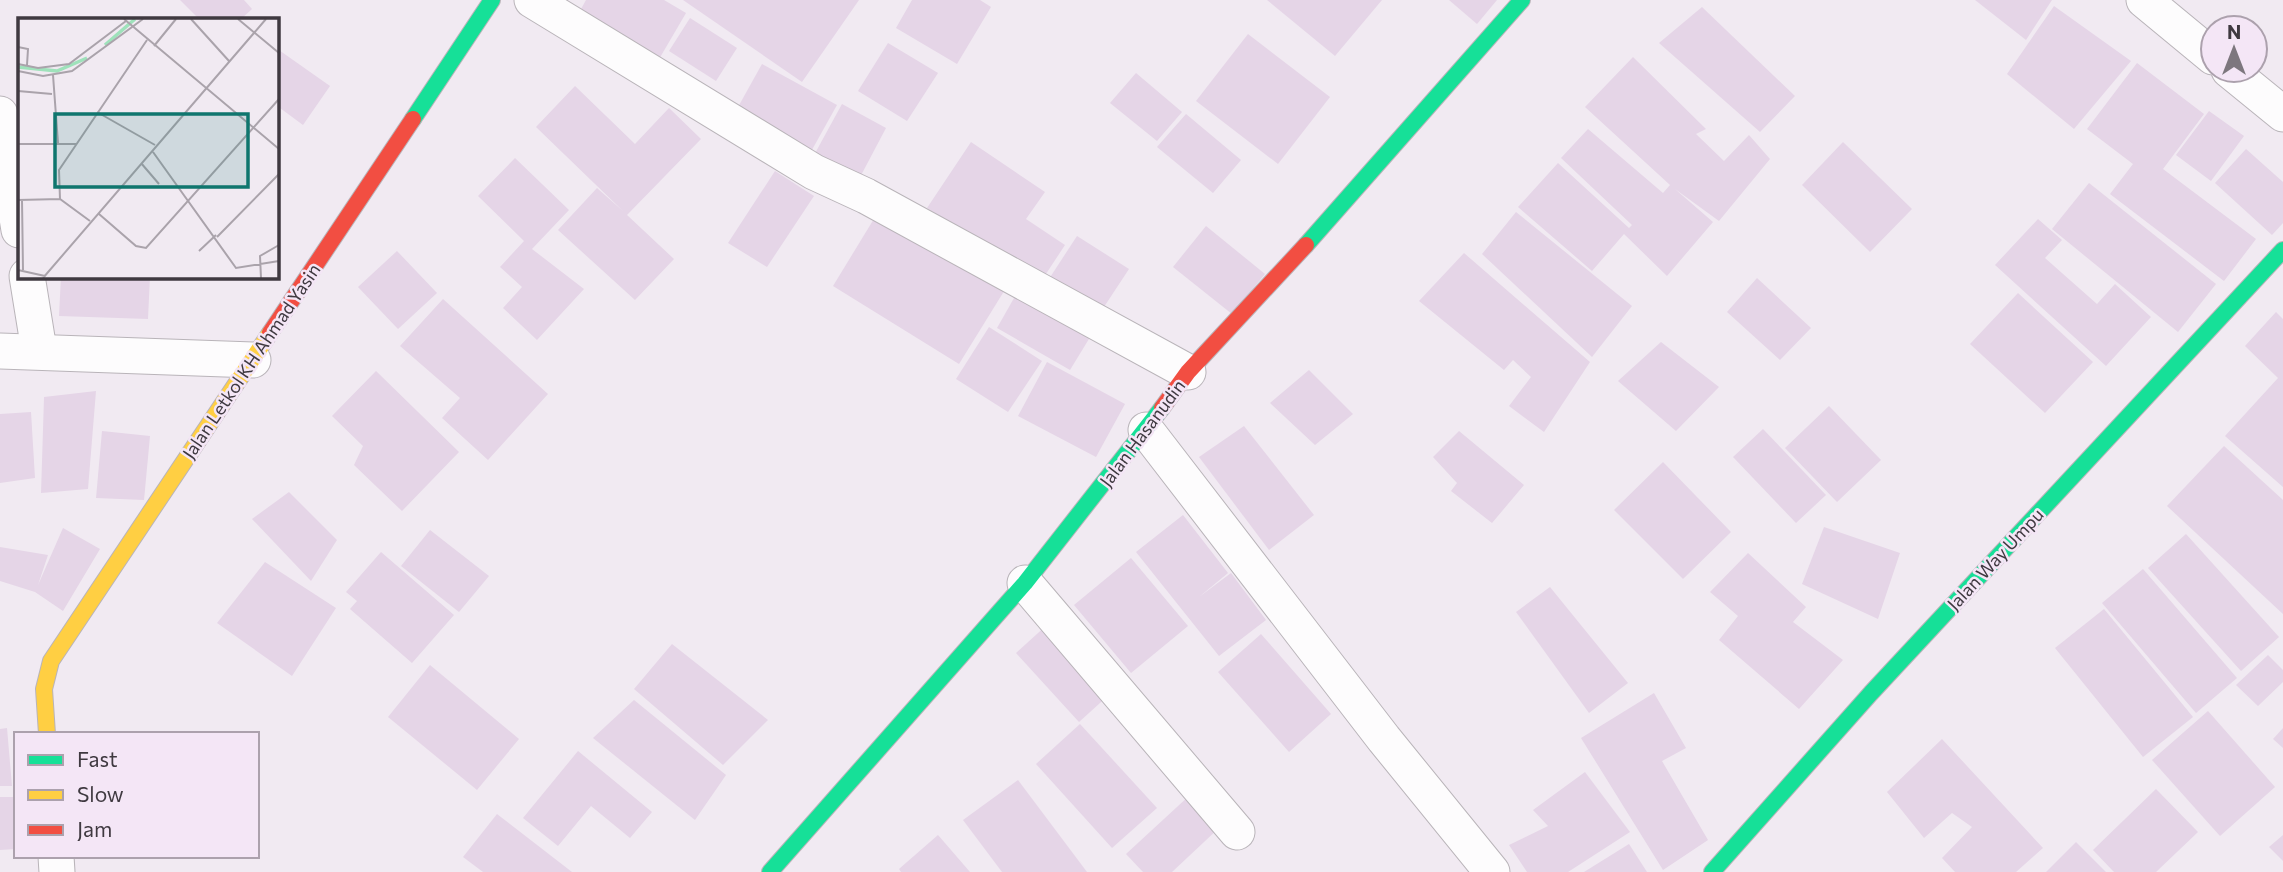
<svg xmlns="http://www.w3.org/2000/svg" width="2283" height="872" font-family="Commissioner,sans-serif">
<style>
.building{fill:#e5d5e7}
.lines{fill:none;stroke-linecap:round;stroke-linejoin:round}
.street-casing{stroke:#b9b4b9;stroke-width:37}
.fast-casing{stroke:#b9b4b9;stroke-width:18}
.slow-casing{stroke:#b9b4b9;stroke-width:18}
.jam-casing{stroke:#b9b4b9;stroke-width:18}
.street{stroke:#fdfcfd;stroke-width:35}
.fast{stroke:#16e098;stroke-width:16}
.slow{stroke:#ffcf43;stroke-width:16}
.jam{stroke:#f24e42;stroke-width:16}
.labels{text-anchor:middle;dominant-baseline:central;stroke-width:5;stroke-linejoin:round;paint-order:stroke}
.street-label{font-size:18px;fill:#3f3940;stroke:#f4e6f6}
.inset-river{fill:none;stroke:#9fe2bb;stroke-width:3.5}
.inset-road{fill:none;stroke:#aaa3ab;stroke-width:2}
.view{fill:#0f766e;fill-opacity:0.15;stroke:#0f766e;stroke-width:3.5}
.inset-edge{fill:none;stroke:#3f3940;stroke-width:3.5}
</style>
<rect width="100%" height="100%" fill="#f1eaf2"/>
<!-- building -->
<g class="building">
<path d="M180,0H244L252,9L241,19H199Z"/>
<path d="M586,0H664L686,13L655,66L575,20Z"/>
<path d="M683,0H859L802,82Z"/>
<path d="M912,0H980L991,7L957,64L896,28Z"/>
<path d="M1267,0H1382L1335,56Z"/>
<path d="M1449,0H1497L1477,24Z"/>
<path d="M1975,0H2052L2026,40Z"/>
<path d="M2054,6L2131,61L2074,129L2007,74Z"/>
<path d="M1702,7L1795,96L1760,132L1659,43Z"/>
<path d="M690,18L737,48L716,81L669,51Z"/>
<path d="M1248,34L1330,97L1278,164L1196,101Z"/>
<path d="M888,43L938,73L907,121L858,91Z"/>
<path d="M276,48L330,86L303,125L276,105Z"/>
<path d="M1633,57L1706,129L1696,134L1724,161L1749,135L1770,159L1719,221L1675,189L1713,222L1667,276L1624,234L1592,271L1518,207L1558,163L1629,228L1632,225L1561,158L1588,129L1663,193L1670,185L1585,107Z"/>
<path d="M2137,63L2204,114L2163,169L2256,239L2224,281L2110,194L2133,164L2087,129Z"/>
<path d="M762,64L837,105L808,157L733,116Z"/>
<path d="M1136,73L1182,112L1157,141L1110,103Z"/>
<path d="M575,86L635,144L669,108L701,139L627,215L674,259L635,300L558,230L597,188L623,211L536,127Z"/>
<path d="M842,104L886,128L858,181L813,157Z"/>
<path d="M2209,111L2244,136L2211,181L2176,155Z"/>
<path d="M1186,114L1241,160L1213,193L1157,147Z"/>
<path d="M971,142L1045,192L1026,219L1065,245L1040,283L927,208Z"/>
<path d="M1843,142L1912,209L1870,252L1802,185Z"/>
<path d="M2246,149L2283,182V223L2272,235L2215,183Z"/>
<path d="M515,158L569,210L532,249L584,289L537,340L503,308L522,287L500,267L524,241L478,196Z"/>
<path d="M775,171L814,196L767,267L728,243Z"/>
<path d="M2089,183L2216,284L2178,332L2052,229Z"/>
<path d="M880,209L1006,288L959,364L833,286Z"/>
<path d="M1516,212L1632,306L1592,357L1482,254Z"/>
<path d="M2038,219L2062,240L2045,258L2097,304L2115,284L2151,317L2106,366L1995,265Z"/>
<path d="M1206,226L1265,274L1232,314L1173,267Z"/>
<path d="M1077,236L1129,269L1098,316L1047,282Z"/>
<path d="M397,251L437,293L398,329L358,287Z"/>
<path d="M1464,253L1590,362L1544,432L1509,406L1531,377L1513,360L1504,370L1419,301Z"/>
<path d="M61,276H150L148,319L59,316Z"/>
<path d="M1757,278L1811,328L1780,360L1727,312Z"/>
<path d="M1018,291L1092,334L1070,370L997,328Z"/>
<path d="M2018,293L2093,362L2045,413L1970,344Z"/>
<path d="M443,299L548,394L488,460L442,418L460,398L400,346Z"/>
<path d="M2276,312L2283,319V487L2225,436L2278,378L2245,346Z"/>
<path d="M989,327L1042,361L1008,412L956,379Z"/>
<path d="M1661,342L1719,387L1676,431L1618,381Z"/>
<path d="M1047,362L1125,404L1096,457L1018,416Z"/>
<path d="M1309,370L1353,414L1315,445L1270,403Z"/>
<path d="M376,371L459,452L402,511L354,465L363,446L332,416Z"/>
<path d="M96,391L88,489L41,493L44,397Z"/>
<path d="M1829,406L1881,460L1837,502L1785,448Z"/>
<path d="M31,412L35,478L0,483V414Z"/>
<path d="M1244,426L1314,515L1269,550L1199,457Z"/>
<path d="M1763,429L1826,495L1796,523L1733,457Z"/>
<path d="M102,431L150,436L144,500L96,498Z"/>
<path d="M1459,431L1524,485L1492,523L1451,491L1457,483L1433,457Z"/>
<path d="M2224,446L2283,500V614L2167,506Z"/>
<path d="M1663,462L1731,532L1683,579L1614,510Z"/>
<path d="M289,492L337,540L311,581L252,519Z"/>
<path d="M1183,515L1228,573L1199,597L1231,573L1266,620L1219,656L1136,552Z"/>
<path d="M1824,527L1900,553L1878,619L1802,584Z"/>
<path d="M63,528L100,549L63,611L35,592L0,581V547L48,555L38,585Z"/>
<path d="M430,530L489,576L459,612L401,566Z"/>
<path d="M2186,534L2279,637L2241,671L2148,568Z"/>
<path d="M381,552L454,615L412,663L350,609L357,601L346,592Z"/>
<path d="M1748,553L1806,607L1793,622L1843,660L1799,709L1719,640L1738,616L1710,592Z"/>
<path d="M1131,558L1188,626L1131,673L1074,605Z"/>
<path d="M265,562L336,608L292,676L217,623Z"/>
<path d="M2143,569L2237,678L2196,713L2102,603Z"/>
<path d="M1550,587L1628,683L1589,713L1516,612Z"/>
<path d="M2104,609L2193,717L2143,757L2055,648Z"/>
<path d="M1048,624L1111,693L1079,722L1016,653Z"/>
<path d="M1261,634L1331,714L1289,752L1218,672Z"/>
<path d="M672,644L768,720L723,765L634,689Z"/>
<path d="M2268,655L2283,670V682L2258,706L2236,685Z"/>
<path d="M430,665L519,739L477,790L388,717Z"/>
<path d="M1654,693L1686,748L1662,761L1708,840L1663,870L1581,738Z"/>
<path d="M634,700L726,775L695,820L593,738Z"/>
<path d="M2208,711L2275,787L2220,836L2152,760Z"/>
<path d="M1080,724L1157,808L1112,848L1036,764Z"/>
<path d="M7,728L12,786H0V729Z"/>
<path d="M2283,728V748L2273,739Z"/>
<path d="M1942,739L2043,848L2016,872H1955L1942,858L1972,827L1952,813L1924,838L1887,792Z"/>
<path d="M578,751L652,812L630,838L591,806L558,846L523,818Z"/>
<path d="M1585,772L1630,832L1568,872H1527L1509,845L1548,826L1533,810Z"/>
<path d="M1018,780L1087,872H1002L963,820Z"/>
<path d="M2156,789L2198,832L2156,872H2114L2093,850Z"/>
<path d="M1190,795L1220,827L1172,872H1143L1126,854Z"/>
<path d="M0,797H16V849L0,850Z"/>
<path d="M497,814L572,872H483L463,857Z"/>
<path d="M938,835L970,872H901L899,869Z"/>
<path d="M2283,835V861L2269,847Z"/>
<path d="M2076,842L2106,872H2046Z"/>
<path d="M1629,844L1647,872H1584Z"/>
</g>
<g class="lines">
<!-- street casing -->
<g class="street-casing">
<g id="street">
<path d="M532,0L814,172L866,196L1188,372"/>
<path d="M2144,0L2213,57"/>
<path d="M2229,70L2283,114"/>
<path d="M0,114L19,230"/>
<path d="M27,276L39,350"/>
<path d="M0,351L253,360"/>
<path d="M1146,430L1384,739L1492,872"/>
<path d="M1025,583L1237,832"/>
<path d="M56,856L57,872"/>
</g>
</g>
<!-- fast casing -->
<g class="fast-casing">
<g id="fast">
<path d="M413,119L492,0"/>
<path d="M1306,245L1522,0"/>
<path d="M770,872L1025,583L1162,408"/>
<path d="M1712,872L1871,693L2283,250"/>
</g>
</g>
<!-- slow casing -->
<g class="slow-casing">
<path id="slow" d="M47,734L44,689L51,661L270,333"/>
</g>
<!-- jam casing -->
<g class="jam-casing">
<g id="jam">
<path d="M270,333L413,119"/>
<path d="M1162,408L1188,372L1306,245"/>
</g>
</g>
<!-- street -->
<use href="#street" class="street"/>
<!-- fast -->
<use href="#fast" class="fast"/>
<!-- slow -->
<use href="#slow" class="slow"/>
<!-- jam -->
<use href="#jam" class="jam"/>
</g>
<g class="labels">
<!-- street labels -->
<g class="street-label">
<text transform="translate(251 361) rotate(-56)">Jalan Letkol KH Ahmad Yasin</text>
<text transform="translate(1142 433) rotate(-53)">Jalan Hasanudin</text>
<text transform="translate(1995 559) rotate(-47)">Jalan Way Umpu</text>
</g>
</g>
<!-- overview -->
<g transform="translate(18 18)">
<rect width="261" height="261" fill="#f1eaf2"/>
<path class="inset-river" d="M87,27L117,1M0,49L39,53L69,40"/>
<path class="inset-road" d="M106,1L261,131M173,1L211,43M220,1L261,35M136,28L158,1M0,29L10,31L9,47M0,46L20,50L51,46L108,3M0,53L25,58L54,53L125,1M35,57L40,125M0,73L34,76M79,94L137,127M0,126H58M135,134L218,250L261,243M123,145L141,166M42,181L41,152L129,22M0,182L42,181L72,203M4,182L5,252M81,196L118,228L128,230L261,81M199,219L261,156M181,233L198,217M0,252L27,258M25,260L248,1M243,260L242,238L261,227"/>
<path class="view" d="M37,96H230V169H37Z"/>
<rect width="261" height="261" class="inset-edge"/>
</g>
<!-- legend -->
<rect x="14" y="732" width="245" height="126" fill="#f4e6f6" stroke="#aca1ad" stroke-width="2"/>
<rect x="28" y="755" width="35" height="10" fill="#16e098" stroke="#aca1ad" stroke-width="2"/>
<text x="77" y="767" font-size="21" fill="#3f3940">Fast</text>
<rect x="28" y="790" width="35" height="10" fill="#ffcf43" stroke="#aca1ad" stroke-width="2"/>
<text x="77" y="802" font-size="21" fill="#3f3940">Slow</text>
<rect x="28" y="825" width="35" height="10" fill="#f24e42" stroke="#aca1ad" stroke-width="2"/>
<text x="77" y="837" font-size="21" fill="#3f3940">Jam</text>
<!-- north arrow -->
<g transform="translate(2234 49)"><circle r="33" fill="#f4e6f6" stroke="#aca1ad" stroke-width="2"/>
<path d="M0-5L12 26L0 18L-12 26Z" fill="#7d777e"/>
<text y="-10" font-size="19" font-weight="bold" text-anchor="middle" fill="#3f3940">N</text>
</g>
</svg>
